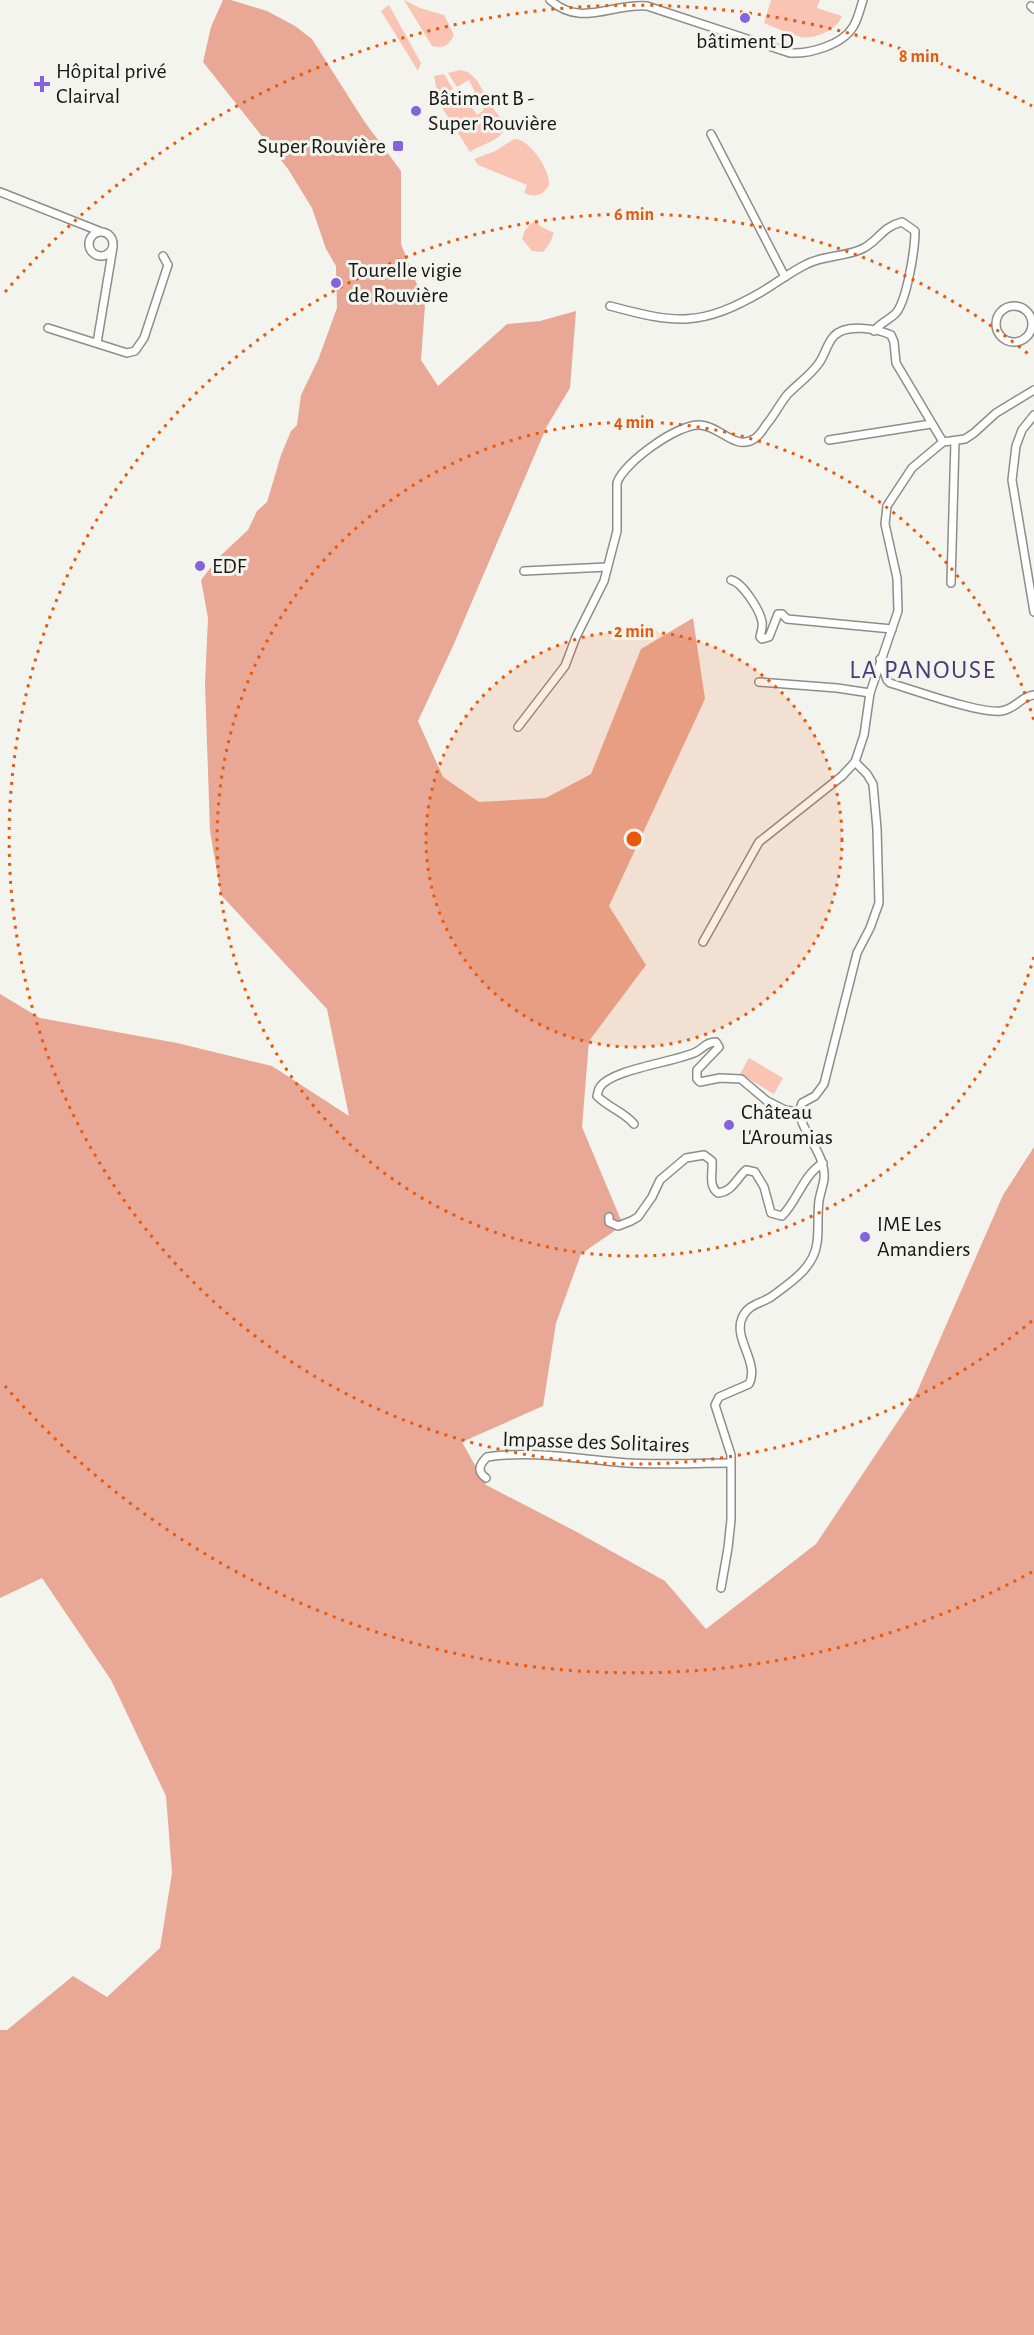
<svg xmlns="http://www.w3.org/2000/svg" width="1034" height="2335" font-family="'Alegreya Sans',sans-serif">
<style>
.green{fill:#fac4b4}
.forest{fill:#e8a895}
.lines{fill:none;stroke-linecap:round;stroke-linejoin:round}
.street-casing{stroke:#8d8d89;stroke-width:10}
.street{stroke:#fff;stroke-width:7}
.ring{fill:none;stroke:#e8590c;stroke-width:3;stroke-dasharray:3 6}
.poi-dot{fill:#8662dc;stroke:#f4f4ef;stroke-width:2}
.labels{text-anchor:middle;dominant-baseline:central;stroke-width:6;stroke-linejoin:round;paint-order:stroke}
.poi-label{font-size:22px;fill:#171715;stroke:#f4f4ef;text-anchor:start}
.street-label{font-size:22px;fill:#171715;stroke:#f4f4ef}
.quarter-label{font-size:26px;letter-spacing:1.5px;fill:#4b3a77;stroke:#f4f4ef}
.centre{fill:#e8590c;stroke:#f4f4ef;stroke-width:3}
.ring-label{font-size:18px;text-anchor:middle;font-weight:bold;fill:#e8590c;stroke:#f4f4ef;stroke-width:6;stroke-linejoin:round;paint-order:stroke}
</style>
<rect width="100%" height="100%" fill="#f4f4ef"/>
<!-- green -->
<g class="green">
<path d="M404,0L420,8L444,15L454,35C449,45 444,49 432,46Z"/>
<path d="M771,0H820L817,8L842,16C837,30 816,39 801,37C789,34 776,28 764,23Z"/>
<path d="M389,5L421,63L418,71L381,11Z"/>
<path d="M460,70L468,72L477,80L490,104L506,125C503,141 481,144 470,152L434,95L437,91L434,76L444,74L453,89L449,92L458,108L468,102L477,115L484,110L469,80L457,87L448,73Z"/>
<path d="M514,139C528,137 551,170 549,185C544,195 535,198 524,193L527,185L478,165L474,159L495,151Z"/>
<path d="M536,219L540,226L554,233L550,243L543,252L532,251L522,239L525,230Z"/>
<path d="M749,1058L783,1078L774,1094L740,1074Z"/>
</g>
<!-- forest -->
<path class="forest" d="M223,0H231L267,11L295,26L312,39L364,121L401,171V244L425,305L421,360L438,386L507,324L540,321L576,311L570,388L547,426L453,646L418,721L443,777L479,802L546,798L591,774L641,649L693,618L705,699L609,906L646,965L589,1041L582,1127L623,1225L581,1254L556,1323L543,1406L462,1442L486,1485L575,1531L665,1581L706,1629L816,1544L916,1394L1003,1195L1034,1147V2335H0V2030H7L73,1976L107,1997L160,1948L172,1873L166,1796L111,1680L42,1578L0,1598V994L40,1018L177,1043L272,1066L349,1116L327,1009L221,895L210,831L205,684L208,618L201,580L219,557L248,530L257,511L267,502L281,455L291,431L297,425L301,395L318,360L337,308L336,266L326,249L312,208L288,169L203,62L211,27Z"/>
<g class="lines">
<!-- street casing -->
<g class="street-casing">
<g id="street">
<path d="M550,0C581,28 611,3 647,6L790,53C810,54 842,45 853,27C858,19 860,9 863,0"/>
<path d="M1031,6L1034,9"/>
<path d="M711,134L785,277"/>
<path d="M0,192L99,231"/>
<circle cx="101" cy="244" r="12"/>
<path d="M610,306C677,324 701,327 763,291C778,282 792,271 807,264C824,255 847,257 864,248C880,239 882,227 902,222L915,231C915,249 907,300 896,313C889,320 880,323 874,331"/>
<circle cx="1014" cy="324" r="18"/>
<path d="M48,328L127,353L135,351L144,338L168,265L163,256"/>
<path d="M97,343L113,247"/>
<path d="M1034,415L1022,430L1016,446L1012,480L1034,612"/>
<path d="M829,440L931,424"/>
<path d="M524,571L607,567"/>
<path d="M731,580C742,582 760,610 762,622C763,627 761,632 760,637L762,639L769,637L778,614H782L787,619L892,629"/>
<path d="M951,583L955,441"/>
<path d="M880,659L887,680L890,683C914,690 980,714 1001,711C1016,709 1021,696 1034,695"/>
<path d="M759,682L837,688L870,693"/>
<path d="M518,727L565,666L576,637L604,581L617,531V483C623,463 679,423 700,425C720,426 735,451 754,439C759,436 763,430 766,425C774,416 779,405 787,395C797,384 810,376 819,363C825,355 827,343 834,336C846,323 878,329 891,335L894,342L896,363L943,442"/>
<path d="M703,942L759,842L842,776L855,762"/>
<path d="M634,1124C624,1112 609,1108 597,1096C598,1093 598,1090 600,1087C612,1069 676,1062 696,1052C704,1048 706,1042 716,1042L719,1047L697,1070V1079L700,1082L720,1078L741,1079L767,1101L785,1110L799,1112"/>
<path d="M609,1217V1222L618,1226L631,1221L638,1217L652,1197L660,1180L686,1158L704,1155L712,1161C713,1173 708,1186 718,1193C732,1192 736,1179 746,1170L755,1172L764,1187L771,1213L782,1216C798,1200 803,1175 823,1163"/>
<path d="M486,1478C476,1471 480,1464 487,1457C527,1451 566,1457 606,1461C647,1466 689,1463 730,1463"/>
<path d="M721,1588L728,1548L731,1520V1455L715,1405L719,1397L749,1384C760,1363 733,1339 742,1318C748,1304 760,1304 771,1297C790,1283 814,1268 817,1243C819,1229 817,1215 819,1201C820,1194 823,1186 824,1179C827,1150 791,1124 802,1103L815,1096L824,1084L857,953L870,928L879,903L877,829L873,784L867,774L855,762L864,735L870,693L898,611L897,578L885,524L887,506L912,468L943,442L965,439L974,433L996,413L1034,390"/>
</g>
</g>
<!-- street -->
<use href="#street" class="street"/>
</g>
<!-- distance rings -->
<circle cx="634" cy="839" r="208" fill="#e8590c" fill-opacity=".12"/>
<g class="ring">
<circle cx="634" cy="839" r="208"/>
<path d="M1034 957A417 417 0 1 1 1034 721"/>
<path d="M1032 1321A625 625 0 1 1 1032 357"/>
<path d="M1032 1572A834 834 0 0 1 5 1386M5 292A834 834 0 0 1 1032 106"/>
</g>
<!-- markers -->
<g class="poi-dot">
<circle cx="745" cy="18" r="6"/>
<path d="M39 75h6v6h6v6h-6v6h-6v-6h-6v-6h6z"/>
<circle cx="416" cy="111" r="6"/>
<rect x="392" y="140" width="12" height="12" rx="3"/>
<circle cx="336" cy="283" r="6"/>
<circle cx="200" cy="566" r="6"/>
<circle cx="729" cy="1125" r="6"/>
<circle cx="865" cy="1237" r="6"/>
</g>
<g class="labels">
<!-- poi labels -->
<g class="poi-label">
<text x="745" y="41" text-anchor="middle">bâtiment D</text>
<text x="56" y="71">Hôpital privé<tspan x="56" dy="25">Clairval</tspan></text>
<text x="428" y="98">Bâtiment B -<tspan x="428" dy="25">Super Rouvière</tspan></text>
<text x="386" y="146" text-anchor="end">Super Rouvière</text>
<text x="348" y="270">Tourelle vigie<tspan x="348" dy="25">de Rouvière</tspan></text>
<text x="212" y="566">EDF</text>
<text x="741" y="1112">Château<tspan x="741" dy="25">L'Aroumias</tspan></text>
<text x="877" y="1224">IME Les<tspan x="877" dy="25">Amandiers</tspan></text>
</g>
<!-- street labels -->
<g class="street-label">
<text transform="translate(596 1442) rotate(2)">Impasse des Solitaires</text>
</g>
<!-- quarter labels -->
<g class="quarter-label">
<text x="923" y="670">LA PANOUSE</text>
</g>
</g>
<circle cx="634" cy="839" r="9" class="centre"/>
<g class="ring-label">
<text x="919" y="62">8 min</text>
<text x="634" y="220">6 min</text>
<text x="634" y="428">4 min</text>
<text x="634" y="637">2 min</text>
</g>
</svg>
